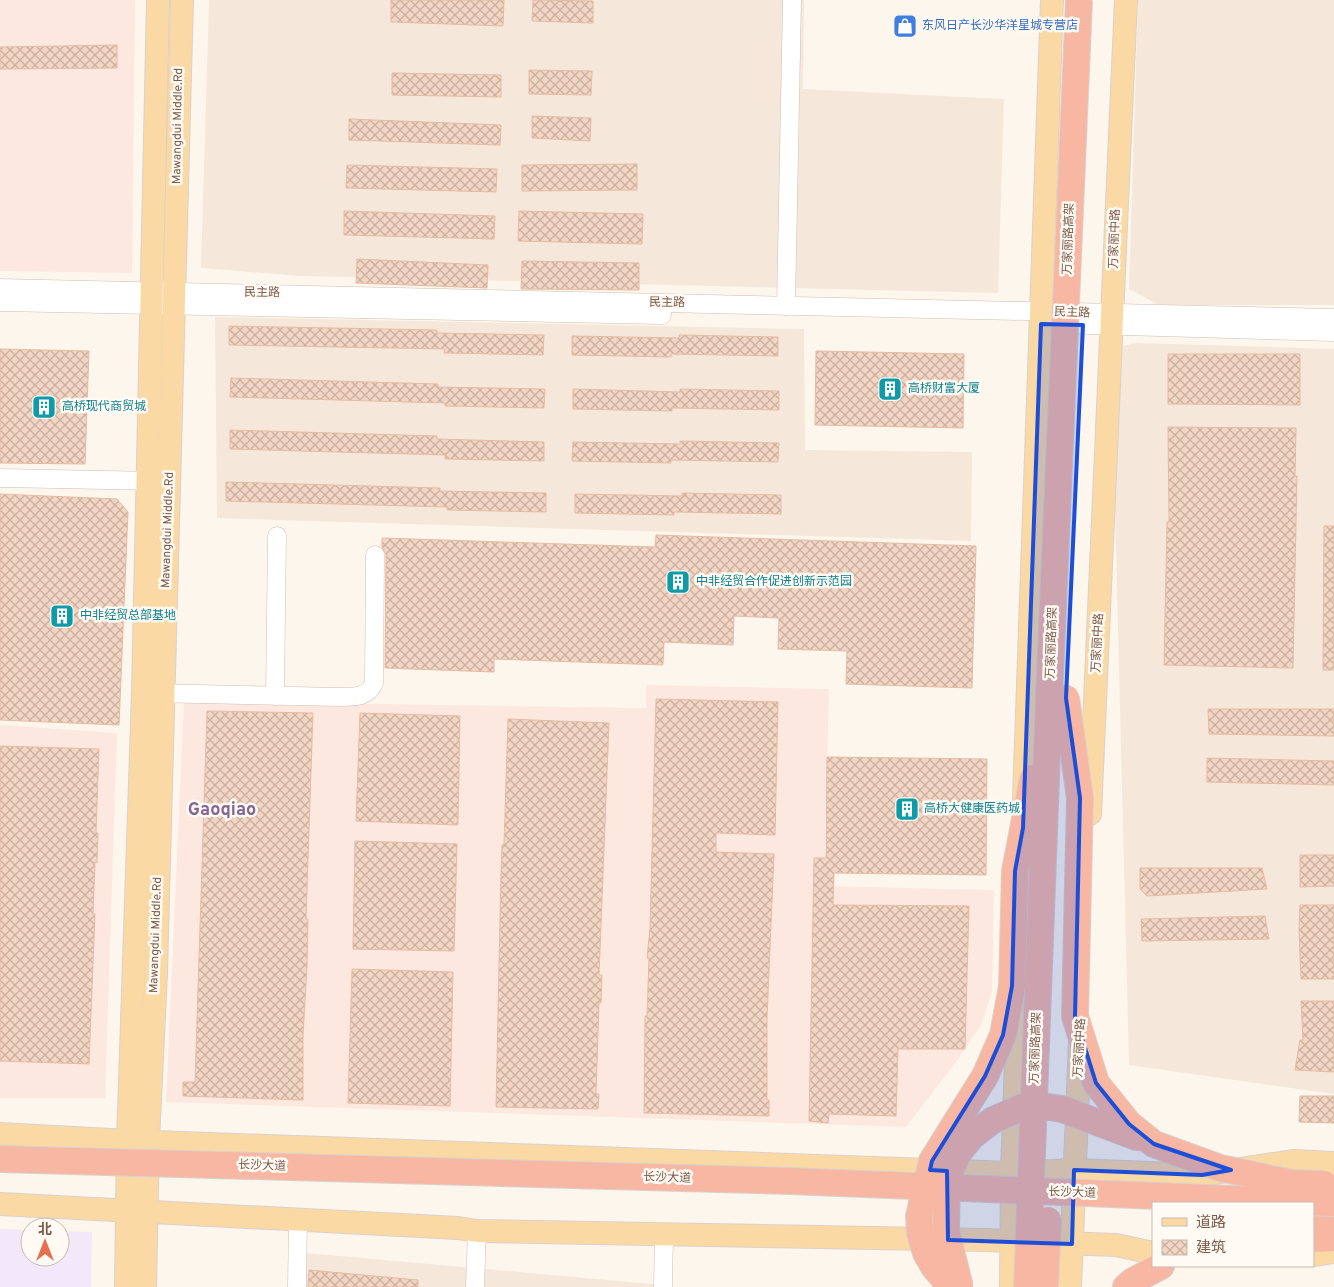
<svg xmlns="http://www.w3.org/2000/svg" width="1334" height="1287" font-family="Overpass,'Noto Sans SC',sans-serif">
<style>
.residential{fill:#f5e8da}
.commercial{fill:#fde8e0}
.education{fill:#f3e8fa}
.building{fill:url(#building-cross-hatch);stroke:#e6bba3}
.lines{fill:none;stroke-linecap:round;stroke-linejoin:round}
.minor-casing{stroke:#d1beb0;stroke-width:19}
.major-casing{stroke:#dad1cd;stroke-width:24}
.highway-casing{stroke:#dad1cd;stroke-width:28}
.minor{stroke:#fff;stroke-width:18}
.major{stroke:#fbd9a5;stroke-width:22}
.highway{stroke:#f7b7a3;stroke-width:26}
.highway-bridge-casing{stroke:#dad1cd;stroke-width:28;stroke-linecap:butt}
.highway-bridge{stroke:#f7b7a3;stroke-width:26}
.marked{fill:#1d4ed8;fill-opacity:0.2;stroke:#1d4ed8;stroke-width:4;stroke-linejoin:round}
.labels{text-anchor:middle;dominant-baseline:central;stroke-width:5;stroke-linejoin:round;paint-order:stroke}
.shop-label{font-size:12px;fill:#366cbe;stroke:#fffaf3;text-anchor:start}
.street-label{font-size:12px;fill:#7a5c4d;stroke:#fffaf3}
.culture-label{font-size:12px;fill:#0d838f;stroke:#fffaf3;text-anchor:start}
.district-label{font-size:18px;font-weight:bold;fill:#846695;stroke:#fffaf3}
</style>
<defs>
<pattern id="building-cross-hatch" width="8" height="8" patternUnits="userSpaceOnUse" patternTransform="scale(1.25)"><rect width="8" height="8" fill="#f3d5c3"/><path d="M0 0l8 8M0 8l8-8" fill="none" stroke="#cab0a1"/></pattern>
</defs>
<rect width="100%" height="100%" fill="#fdf6ec"/>
<!-- residential -->
<g class="residential">
<path d="M209,0H804L803,89L1004,99L998,293L300,276L201,268Z"/>
<path d="M1138,0H1334V305H1159L1129,289Z"/>
<path d="M215,317L804,329L805,450L972,452L971,541L217,518Z"/>
<path d="M1136,343L1334,349V1094L1129,1065L1111,349Z"/>
<path d="M306,1253L663,1285V1287H302Z"/>
</g>
<!-- commercial -->
<g class="commercial">
<path d="M0,0H135L132,273L0,271Z"/>
<path d="M646,685L829,689L824,886L994,890L992,992L981,1025L959,1058L906,1127L166,1102L184,701L646,708Z"/>
<path d="M0,725L117,733L105,1098H0Z"/>
</g>
<!-- education -->
<path class="education" d="M0,1229L30,1230V1257H60V1231L92,1232L91,1287H0Z"/>
<!-- building -->
<g class="building">
<path d="M391,0H504L503,26L391,22Z"/>
<path d="M533,0L593,1V23L532,21Z"/>
<path d="M117,45V68L0,69V47Z"/>
<path d="M529,70L592,71L591,95L529,94Z"/>
<path d="M392,73L501,75V97L392,95Z"/>
<path d="M532,116L591,118L590,141L532,138Z"/>
<path d="M349,119L501,125L500,145L349,140Z"/>
<path d="M637,164V190L522,191V165Z"/>
<path d="M347,165L497,169L496,192L346,188Z"/>
<path d="M344,211L495,216L494,239L344,235Z"/>
<path d="M519,211L643,214L642,244L518,241Z"/>
<path d="M357,259L488,265L487,288L356,283Z"/>
<path d="M522,261L639,263V290L521,289Z"/>
<path d="M229,326L437,330V333L544,335L543,355L444,353L445,349L229,345Z"/>
<path d="M679,335L778,337V356L671,354V357L572,355V336L679,338Z"/>
<path d="M0,349L89,351L85,464L0,463Z"/>
<path d="M816,351L964,354L963,428L815,425Z"/>
<path d="M1168,354H1300V405L1168,404Z"/>
<path d="M231,378L438,384V387L545,389L544,408L445,406V403L230,397Z"/>
<path d="M573,389L680,392V389L779,391V410L672,408V411L573,409Z"/>
<path d="M1168,427L1296,428L1295,476H1297L1293,668L1164,665L1167,522H1169Z"/>
<path d="M230,430L437,436V439L544,442V461L445,459V455L230,449Z"/>
<path d="M680,441L779,443L778,462L671,460V463L572,461L573,442L680,444Z"/>
<path d="M226,482L440,488V491L546,493V512L447,510V507L226,501Z"/>
<path d="M682,493L781,495V514L674,512V515L575,513V494L682,496Z"/>
<path d="M0,494L117,499L128,512L119,725L0,720Z"/>
<path d="M1324,526H1334V670H1323Z"/>
<path d="M656,535L976,546L972,688L846,684L847,651L778,649L779,618L734,616L733,645L664,642L663,665L494,659V672L385,668L386,555L382,547V538L655,547Z"/>
<path d="M656,699L778,702L775,835L716,833V852L774,854L767,1019V1100H769V1116L644,1113L645,1016H647L649,958H647L650,928Z"/>
<path d="M1208,709H1334V736L1209,734Z"/>
<path d="M207,711L313,713L306,919H308L307,967L303,1036V1100L183,1096V1082H195Z"/>
<path d="M360,713L460,716L458,825L356,821Z"/>
<path d="M508,719L609,723L599,975H602L601,1003H599L596,1094H599L598,1109L496,1107L501,873L502,845L504,844Z"/>
<path d="M0,746L99,749L96,833H98L97,863L95,862L93,914H95L89,1064L0,1061Z"/>
<path d="M827,757L987,759L986,875L834,873L833,905L969,906L965,1049H898L896,1116L829,1114L828,1123L809,1121L814,858H826Z"/>
<path d="M1207,758L1334,761V785L1207,782Z"/>
<path d="M355,841L457,844L454,951L353,949Z"/>
<path d="M1300,855H1334V886L1300,887Z"/>
<path d="M1140,868H1262L1267,889L1147,896L1140,889Z"/>
<path d="M1300,905H1334V979H1301L1299,930Z"/>
<path d="M1265,916L1269,939L1142,941L1141,919Z"/>
<path d="M352,969L453,972L450,1106L348,1103Z"/>
<path d="M1301,1001H1334V1072L1295,1070L1300,1040H1303Z"/>
<path d="M1300,1096H1334V1123L1299,1122Z"/>
<path d="M309,1270L418,1280V1287H308Z"/>
</g>
<g class="lines">
<!-- minor casing -->
<g class="minor-casing">
<g id="minor">
<path d="M0,288L1334,318"/>
<path d="M0,302L662,315"/>
<path d="M786,306L792,0"/>
<path d="M1055,324L1334,332"/>
<path d="M0,478L159,481"/>
<path d="M152,693L342,697C355,697 368,697 374,683L375,555"/>
<path d="M275,696L277,536"/>
<path d="M297,1287L298,1219"/>
<path d="M475,1287L477,1231"/>
<path d="M663,1287L664,1235"/>
</g>
</g>
<!-- major casing -->
<g class="major-casing">
<g id="major">
<path d="M1024,799L1052,0"/>
<path d="M1090,814L1126,0"/>
<path d="M0,1134L128,1141L1012,1173L1074,1170L1202,1175L1293,1161L1334,1163"/>
<path d="M0,1204L458,1228L477,1231L985,1240L1116,1245L1153,1253"/>
<path d="M1313,1255L1334,1252"/>
<path d="M126,1287L128,1141L143,692L158,0"/>
<path d="M145,1287L148,1141L156,973L182,0"/>
<path d="M1011,1287L1012,1173L1018,1003"/>
<path d="M1070,1287L1080,1041"/>
</g>
</g>
<!-- highway casing -->
<g class="highway-casing">
<g id="highway">
<path d="M1313,1220L1334,1221"/>
<path d="M1313,1239L1334,1238"/>
<path d="M1126,1287L1133,1281L1161,1266"/>
</g>
</g>
<!-- minor -->
<use href="#minor" class="minor"/>
<!-- major -->
<use href="#major" class="major"/>
<!-- highway -->
<use href="#highway" class="highway"/>
<!-- highway-bridge casing -->
<g class="highway-bridge-casing">
<g id="highway-bridge">
<path d="M1066,698L1080,798L1075,1016L1096,1083L1129,1124L1154,1144L1220,1168L1292,1183L1324,1184"/>
<path d="M0,1159L790,1181L1334,1203"/>
<path d="M951,1287L934,1267L926,1253L920,1234L919,1216L932,1161L985,1076L1003,1035L1012,986L1015,871L1033,778"/>
<path d="M960,1287L946,1231L947,1178L958,1153L972,1136L993,1120L1023,1107L1042,1106L1062,1109L1139,1138"/>
<path d="M1027,1287L1049,698L1079,0"/>
<path d="M1045,1287L1048,1220"/>
</g>
</g>
<!-- highway-bridge -->
<use href="#highway-bridge" class="highway-bridge"/>
</g>
<!-- marked area -->
<path class="marked" d="M1041,324L1083,325L1066,698L1080,798L1075,1016L1096,1083L1129,1124L1154,1144L1231,1170L1202,1175L1074,1170L1072,1244L948,1240L947,1171L930,1170L932,1161L985,1076L1003,1035L1012,986L1015,871L1023,828Z"/>
<!-- icons -->
<defs>
<g id="shop-square" transform="scale(1.25)"><rect x="-9" y="-9" width="18" height="18" rx="4" fill="#3f7fe0" stroke="#fffaf3"/><path d="M-5-2.5h2.3a2.7 3.5 0 0 1 5.4 0H5L5.5 6h-11ZM-1.5-2.5h3a1.5 2.3 0 0 0-3 0Z" fill="#fff"/></g>
<g id="building-square" transform="scale(1.25)"><rect x="-9" y="-9" width="18" height="18" rx="4" fill="#0f9aa8" stroke="#fffaf3"/><path d="M-4-6H4V6H1V3H-1V6H-4ZM-2.5-4.3h1.7v1.8h-1.7ZM.8-4.3h1.7v1.8H.8ZM-2.5-1h1.7V.8h-1.7ZM.8-1h1.7V.8H.8Z" fill="#fff"/></g>
</defs>
<g fill-rule="evenodd">
<use href="#shop-square" x="905" y="26"/>
<use href="#building-square" x="890" y="389"/>
<use href="#building-square" x="44" y="407"/>
<use href="#building-square" x="678" y="582"/>
<use href="#building-square" x="62" y="616"/>
<use href="#building-square" x="907" y="809"/>
</g>
<g class="labels">
<!-- shop labels -->
<g class="shop-label">
<text x="922" y="26">东风日产长沙华洋星城专营店</text>
</g>
<!-- street labels -->
<g class="street-label">
<text transform="translate(178 126) rotate(-89)">Mawangdui Middle.Rd</text>
<text transform="translate(1069 239) rotate(-88)">万家丽路高架</text>
<text transform="translate(1115 239) rotate(-88)">万家丽中路</text>
<text transform="translate(262 293) rotate(1)">民主路</text>
<text transform="translate(667 303) rotate(1)">民主路</text>
<text transform="translate(1072 313) rotate(2)">民主路</text>
<text transform="translate(168 530) rotate(-88)">Mawangdui Middle.Rd</text>
<text transform="translate(1052 643) rotate(-88)">万家丽路高架</text>
<text transform="translate(1098 643) rotate(-87)">万家丽中路</text>
<text transform="translate(156 935) rotate(-88)">Mawangdui Middle.Rd</text>
<text transform="translate(1036 1048) rotate(-88)">万家丽路高架</text>
<text transform="translate(1080 1048) rotate(-87)">万家丽中路</text>
<text transform="translate(262 1166) rotate(2)">长沙大道</text>
<text transform="translate(667 1178) rotate(2)">长沙大道</text>
<text transform="translate(1072 1193) rotate(2)">长沙大道</text>
</g>
<!-- culture labels -->
<g class="culture-label">
<text x="908" y="389">高桥财富大厦</text>
<text x="62" y="407">高桥现代商贸城</text>
<text x="696" y="582">中非经贸合作促进创新示范园</text>
<text x="80" y="616">中非经贸总部基地</text>
<text x="924" y="809">高桥大健康医药城</text>
</g>
<!-- district labels -->
<g class="district-label">
<text x="222" y="810">Gaoqiao</text>
</g>
</g>
<!-- legend -->
<rect x="1152" y="1202" width="162" height="65" fill="#fffaf3" stroke="#cabbb1"/>
<rect x="1162" y="1218" width="25" height="8" fill="#fbd9a5" stroke="#cabbb1"/>
<text x="1196" y="1227" font-size="15" fill="#7a5c4d">道路</text>
<rect x="1162" y="1240" width="25" height="15" fill="url(#building-cross-hatch)" stroke="#cabbb1"/>
<text x="1196" y="1252" font-size="15" fill="#7a5c4d">建筑</text>
<!-- north arrow -->
<g transform="translate(45 1242)"><circle r="24" fill="#fffaf3" stroke="#cabbb1"/>
<path d="M0-4L9 19L0 12L-9 19Z" fill="#e76f51"/>
<text y="-8" font-size="14" font-weight="bold" text-anchor="middle" fill="#7a5c4d">北</text>
</g>
</svg>
